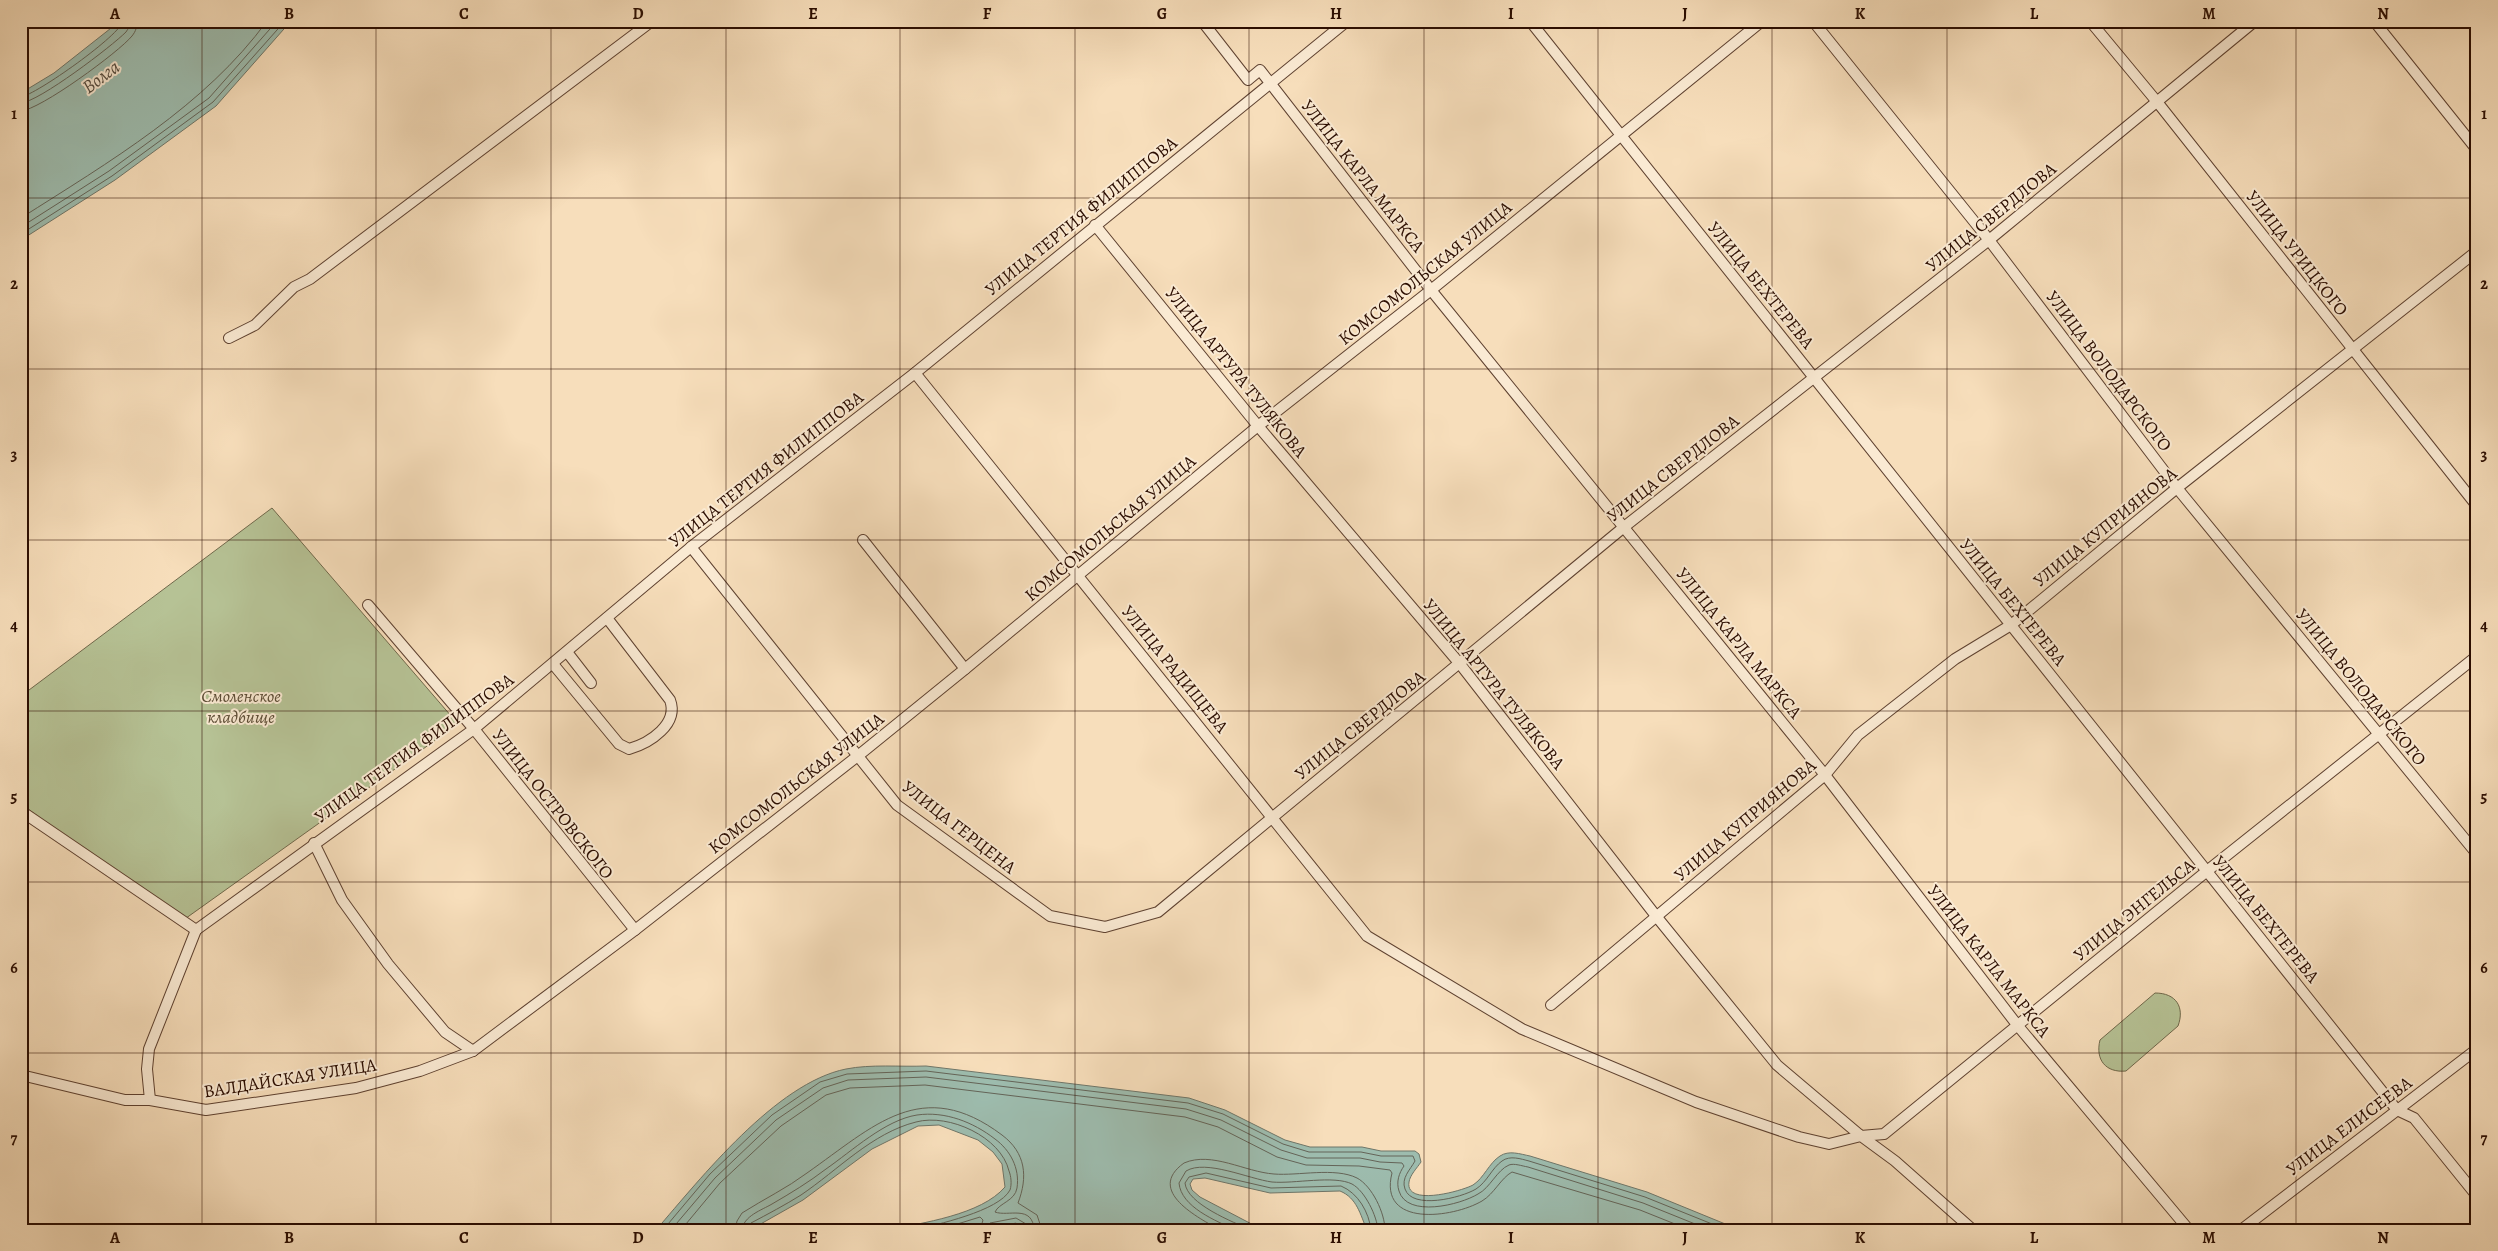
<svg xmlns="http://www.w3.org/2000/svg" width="2498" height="1251" font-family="Alegreya,serif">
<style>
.green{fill:#b6c295;stroke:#70684b}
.water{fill:#9dbcae;stroke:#6f7669}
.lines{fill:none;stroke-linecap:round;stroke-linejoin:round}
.shore{stroke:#646458;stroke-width:1}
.minor-casing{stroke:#5e4130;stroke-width:12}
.minor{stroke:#faead3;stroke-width:10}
.grid{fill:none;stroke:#2b0d01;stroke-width:1;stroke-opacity:0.55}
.labels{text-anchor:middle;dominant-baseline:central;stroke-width:4;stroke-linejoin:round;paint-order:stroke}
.street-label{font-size:18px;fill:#2b0d01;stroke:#faead3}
.park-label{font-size:18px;font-style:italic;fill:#5c4c35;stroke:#faead3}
.water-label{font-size:19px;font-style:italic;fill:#534a3e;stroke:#faead3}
.neatline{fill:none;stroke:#2b0d01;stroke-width:2}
.grid-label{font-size:16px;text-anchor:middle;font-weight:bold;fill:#2b0d01}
</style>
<rect width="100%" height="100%" fill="#f7debb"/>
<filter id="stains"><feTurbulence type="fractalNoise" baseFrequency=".004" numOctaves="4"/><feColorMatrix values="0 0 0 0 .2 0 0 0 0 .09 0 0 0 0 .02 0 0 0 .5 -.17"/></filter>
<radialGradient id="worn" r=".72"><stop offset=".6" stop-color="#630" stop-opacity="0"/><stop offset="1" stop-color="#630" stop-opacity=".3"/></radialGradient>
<!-- green -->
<g class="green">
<path d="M272,508L458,724L182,921L21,804V696Z"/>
<path d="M2155,993C2176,993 2185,1007 2178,1026L2126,1071C2106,1073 2095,1060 2100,1040Z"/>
</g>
<!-- water -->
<g class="water">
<path d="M120,21H291L216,106L115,180L21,240V93L54,73Z"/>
<path d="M926,1066L1189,1098L1225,1110L1285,1140L1310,1147H1362L1381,1151H1415L1419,1154L1421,1162C1417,1168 1410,1175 1409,1182C1405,1207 1462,1191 1473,1185C1484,1178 1489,1163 1500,1156C1509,1150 1520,1154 1530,1156L1647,1192L1740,1230H1367C1360,1214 1357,1198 1340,1191L1270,1193L1205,1178L1193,1179L1190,1184L1192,1190L1200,1197L1263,1230H1024L1016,1223L984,1230H887C922,1223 981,1215 1005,1187L1002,1164L993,1152L978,1140L939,1125L918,1126L872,1149L803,1200L750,1230H656C701,1178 776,1083 846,1069C871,1064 900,1067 926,1066Z"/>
</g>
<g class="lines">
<!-- shore -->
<g class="shore">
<path d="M21,97C36,95 122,34 123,21"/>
<path d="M21,103C39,102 112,46 126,32C129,28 129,26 130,21"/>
<path d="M21,111C40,110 119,52 132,36C136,31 137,27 137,21"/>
<path d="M21,218C109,162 205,106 267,21"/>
<path d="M21,227L109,171L209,98L277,21"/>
<path d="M21,234L112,176L213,102L285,21"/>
<path d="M663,1230L710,1174L772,1115L820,1082L847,1074L926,1071L1188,1103L1223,1114L1283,1144L1309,1152H1361L1381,1156H1413L1415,1161C1410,1170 1401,1178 1405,1189C1412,1210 1461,1198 1476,1189C1487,1182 1492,1168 1502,1161C1510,1155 1521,1159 1529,1161L1645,1197L1727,1230"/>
<path d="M671,1230L715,1178L776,1120L823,1088L848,1080L926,1077L1186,1109L1221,1120L1281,1150L1307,1158H1360L1380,1162L1402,1163L1404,1166C1399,1173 1396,1182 1399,1191C1407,1218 1460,1205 1478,1194C1490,1188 1497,1170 1509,1165C1514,1163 1522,1166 1528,1167L1643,1203L1710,1230"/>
<path d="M681,1230L720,1183L781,1126L826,1095L850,1088L925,1085L1185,1117L1218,1127L1277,1157L1306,1165L1359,1166L1390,1170L1392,1173C1378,1228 1453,1218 1482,1201C1494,1194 1501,1178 1512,1172L1640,1210L1690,1230"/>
<path d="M735,1230L737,1221L742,1213C764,1199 787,1188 807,1173C874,1126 922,1075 1002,1135C1026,1153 1028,1177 1018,1203L1037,1215L1042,1230"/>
<path d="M742,1230C743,1216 762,1210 772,1204C791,1193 809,1182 826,1169C852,1151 885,1120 917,1115C945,1111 973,1122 995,1139C1010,1150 1020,1168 1017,1188C1015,1201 999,1203 995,1212C1008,1217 1033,1204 1034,1230"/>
<path d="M749,1230L751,1223C768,1214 785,1205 801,1195C838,1170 872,1133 916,1122C949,1113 1001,1137 1009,1171C1011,1176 1012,1184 1010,1190C999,1211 936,1225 913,1230"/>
<path d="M938,1230L980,1217L983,1220L980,1230"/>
<path d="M986,1230L990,1223L1016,1218L1026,1224L1028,1230"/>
<path d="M1220,1230C1199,1218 1145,1191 1184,1163C1212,1151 1245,1172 1274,1174C1298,1176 1335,1167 1357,1178C1372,1186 1385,1213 1385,1230"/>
<path d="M1236,1230C1216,1221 1181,1207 1179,1183L1186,1171C1206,1159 1249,1179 1272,1182C1294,1184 1334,1175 1352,1184C1365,1191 1377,1216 1378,1230"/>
<path d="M1251,1230C1233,1222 1187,1204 1185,1183L1189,1177L1206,1173L1271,1188L1341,1186C1358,1193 1369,1212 1371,1230"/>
</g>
<!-- minor casing -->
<g class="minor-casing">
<g id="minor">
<path d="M1202,21L1248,80L1260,70L1431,290L1825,775L2018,1026L2189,1230"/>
<path d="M1530,21L2397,1110L2414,1118L2477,1196"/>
<path d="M1813,21L1989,240L2177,488L2477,854"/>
<path d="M2090,21L2158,103L2477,506"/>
<path d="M2374,21L2477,150"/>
<path d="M1095,225L1258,426L1460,664L1656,916L1777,1065L1861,1136L1884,1134L2207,871L2477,656"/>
<path d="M229,338L255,325L294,287L310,279L652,21"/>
<path d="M915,373L1367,936L1522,1029L1696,1102L1799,1137L1829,1144L1861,1136L1895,1161L1973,1230"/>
<path d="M863,540L965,669"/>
<path d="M691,547L897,805L1050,916L1105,927L1158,912L1624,527L1989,240L2255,21"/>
<path d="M368,605L474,729L635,930"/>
<path d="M567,652L591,683"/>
<path d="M553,664L619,744L629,749C650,743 679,724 670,700L607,618"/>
<path d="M21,811L196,930"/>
<path d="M314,843L342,900L388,964L445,1032L473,1051"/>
<path d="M196,930L474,729L691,547L915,373L1347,21"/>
<path d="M1551,1005L1825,775L1858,735L1955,659L2011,625L2177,488L2477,251"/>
<path d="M21,1075L125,1100H150L206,1110L356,1088L420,1071L473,1051L635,930L859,755L965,669L1258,426L1431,290L1762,21"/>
<path d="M150,1100L147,1069L149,1049L196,930"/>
<path d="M2241,1230L2477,1049"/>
</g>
</g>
<!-- minor -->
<use href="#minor" class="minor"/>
</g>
<!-- grid -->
<path class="grid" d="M202,21V1230M376,21V1230M551,21V1230M726,21V1230M900,21V1230M1075,21V1230M1249,21V1230M1424,21V1230M1598,21V1230M1772,21V1230M1947,21V1230M2122,21V1230M2296,21V1230M21,198H2477M21,369H2477M21,540H2477M21,711H2477M21,882H2477M21,1053H2477"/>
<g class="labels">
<!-- street labels -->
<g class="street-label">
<text transform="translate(1363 176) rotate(52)">УЛИЦА КАРЛА МАРКСА</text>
<text transform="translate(1081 216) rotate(-39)">УЛИЦА ТЕРТИЯ ФИЛИППОВА</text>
<text transform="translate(1991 217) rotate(-39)">УЛИЦА СВЕРДЛОВА</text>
<text transform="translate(2297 253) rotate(52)">УЛИЦА УРИЦКОГО</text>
<text transform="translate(1425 273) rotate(-39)">КОМСОМОЛЬСКАЯ УЛИЦА</text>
<text transform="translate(1761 285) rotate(51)">УЛИЦА БЕХТЕРЕВА</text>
<text transform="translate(2109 371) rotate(53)">УЛИЦА ВОЛОДАРСКОГО</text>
<text transform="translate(1236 372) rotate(51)">УЛИЦА АРТУРА ТУЛЯКОВА</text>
<text transform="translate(1673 468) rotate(-38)">УЛИЦА СВЕРДЛОВА</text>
<text transform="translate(766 469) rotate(-38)">УЛИЦА ТЕРТИЯ ФИЛИППОВА</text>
<text transform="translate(2105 527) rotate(-39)">УЛИЦА КУПРИЯНОВА</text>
<text transform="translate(1110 528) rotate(-40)">КОМСОМОЛЬСКАЯ УЛИЦА</text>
<text transform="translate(2013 602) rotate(51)">УЛИЦА БЕХТЕРЕВА</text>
<text transform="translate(1739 643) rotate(51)">УЛИЦА КАРЛА МАРКСА</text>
<text transform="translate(1175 669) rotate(51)">УЛИЦА РАДИЩЕВА</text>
<text transform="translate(1494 684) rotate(51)">УЛИЦА АРТУРА ТУЛЯКОВА</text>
<text transform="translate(2361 687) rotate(51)">УЛИЦА ВОЛОДАРСКОГО</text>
<text transform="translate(1360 725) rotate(-39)">УЛИЦА СВЕРДЛОВА</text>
<text transform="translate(414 748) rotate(-36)">УЛИЦА ТЕРТИЯ ФИЛИППОВА</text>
<text transform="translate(796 783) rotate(-38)">КОМСОМОЛЬСКАЯ УЛИЦА</text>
<text transform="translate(553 804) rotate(52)">УЛИЦА ОСТРОВСКОГО</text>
<text transform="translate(1745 820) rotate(-40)">УЛИЦА КУПРИЯНОВА</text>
<text transform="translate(959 827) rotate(38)">УЛИЦА ГЕРЦЕНА</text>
<text transform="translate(2134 910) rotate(-39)">УЛИЦА ЭНГЕЛЬСА</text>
<text transform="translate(2266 919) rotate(51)">УЛИЦА БЕХТЕРЕВА</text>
<text transform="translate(1989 961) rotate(52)">УЛИЦА КАРЛА МАРКСА</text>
<text transform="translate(290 1078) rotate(-9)">ВАЛДАЙСКАЯ УЛИЦА</text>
<text transform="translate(2349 1126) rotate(-37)">УЛИЦА ЕЛИСЕЕВА</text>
</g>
<!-- park labels -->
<g class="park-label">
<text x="241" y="696">Смоленское<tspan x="241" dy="21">кладбище</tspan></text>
</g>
<!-- water labels -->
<g class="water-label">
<text transform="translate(101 77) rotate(-37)">Волга</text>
</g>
</g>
<!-- margin -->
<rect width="2498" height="1251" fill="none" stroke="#f7debb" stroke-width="55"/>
<rect x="28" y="28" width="2442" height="1196" class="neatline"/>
<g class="grid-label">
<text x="115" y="19">A</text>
<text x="289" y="19">B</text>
<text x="464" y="19">C</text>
<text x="638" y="19">D</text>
<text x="813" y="19">E</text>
<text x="987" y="19">F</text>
<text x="1162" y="19">G</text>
<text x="1336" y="19">H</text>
<text x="1511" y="19">I</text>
<text x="1685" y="19">J</text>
<text x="1860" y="19">K</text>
<text x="2034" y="19">L</text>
<text x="2209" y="19">M</text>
<text x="2383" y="19">N</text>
<text x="14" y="119">1</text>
<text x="2484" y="119">1</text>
<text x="14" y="289">2</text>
<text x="2484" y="289">2</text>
<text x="14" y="460">3</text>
<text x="2484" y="460">3</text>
<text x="14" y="631">4</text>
<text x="2484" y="631">4</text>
<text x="14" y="802">5</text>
<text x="2484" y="802">5</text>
<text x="14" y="973">6</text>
<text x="2484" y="973">6</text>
<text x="14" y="1144">7</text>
<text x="2484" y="1144">7</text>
<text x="115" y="1243">A</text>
<text x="289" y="1243">B</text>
<text x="464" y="1243">C</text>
<text x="638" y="1243">D</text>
<text x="813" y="1243">E</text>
<text x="987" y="1243">F</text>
<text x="1162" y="1243">G</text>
<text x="1336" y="1243">H</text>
<text x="1511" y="1243">I</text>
<text x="1685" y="1243">J</text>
<text x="1860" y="1243">K</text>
<text x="2034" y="1243">L</text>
<text x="2209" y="1243">M</text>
<text x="2383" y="1243">N</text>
</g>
<rect width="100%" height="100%" filter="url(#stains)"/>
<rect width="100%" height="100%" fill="url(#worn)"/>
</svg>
